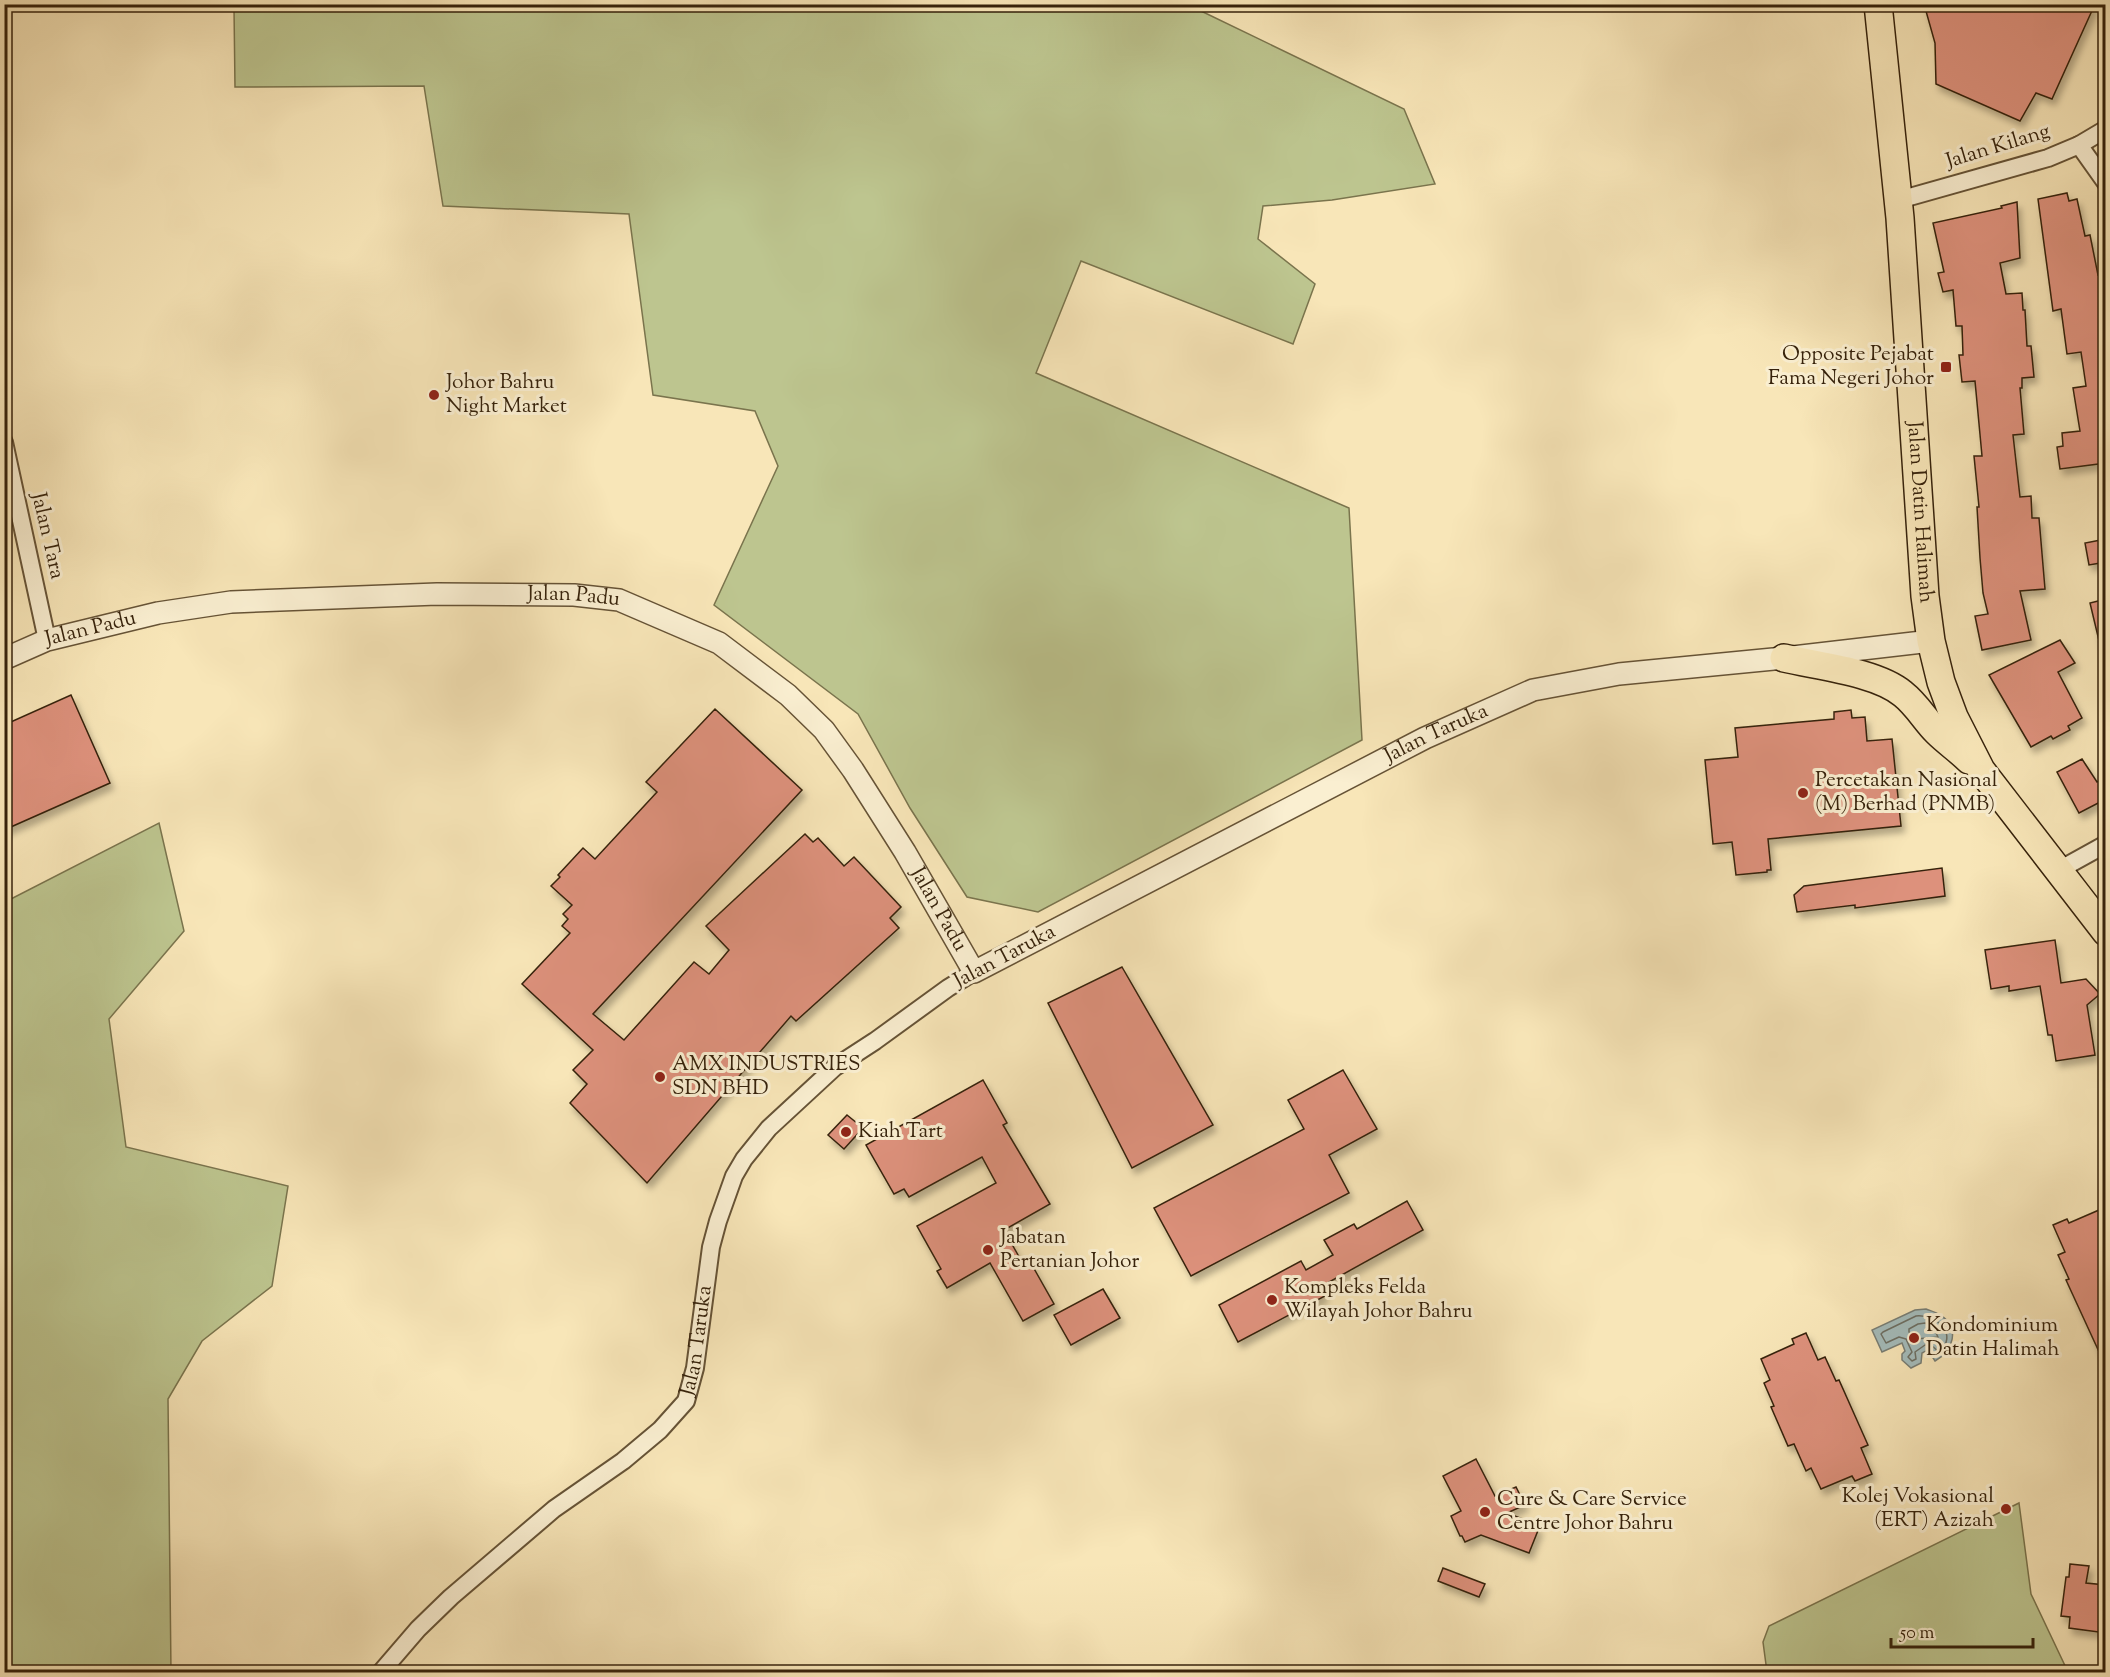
<svg xmlns="http://www.w3.org/2000/svg" width="2110" height="1677" font-family="'Sorts Mill Goudy',serif">
<style>
.green{fill:#bdc58f;stroke:#7a744d;stroke-width:1.5}
.water{fill:#a4bcbb;stroke:#787e75;stroke-width:1.5}
.lines{fill:none;stroke-linecap:round;stroke-linejoin:round}
.shore{stroke:#6d6f63;stroke-width:1.5}
.building{fill:#dd917b;stroke:#36220b;stroke-width:1.5;filter:url(#shadow)}
.minor-casing{stroke:#665336;stroke-width:20}
.tertiary-casing{stroke:#665336;stroke-width:24}
.primary-casing{stroke:#36220b;stroke-width:30}
.minor{stroke:#faefd1;stroke-width:16}
.tertiary{stroke:#faefd1;stroke-width:21}
.primary{stroke:#f8e6b8;stroke-width:27}
.poi-dot{fill:#8f2418;stroke:#faefd1;stroke-width:2}
.labels{text-anchor:middle;dominant-baseline:central;stroke-width:6;stroke-linejoin:round;paint-order:stroke}
.street-label{font-size:21px;fill:#36220b;stroke:#faefd1}
.poi-label{font-size:21px;fill:#36220b;stroke:#faefd1;text-anchor:start}
</style>
<defs>
<filter id="shadow"><feDropShadow dx="3.5" dy="6" stdDeviation="3" flood-color="#0004"/></filter>
</defs>
<rect width="100%" height="100%" fill="#f8e6b8"/>
<filter id="stains"><feTurbulence type="fractalNoise" baseFrequency=".00333" numOctaves="4"/><feColorMatrix values="0 0 0 0 .2 0 0 0 0 .09 0 0 0 0 .02 0 0 0 .5 -.17"/></filter>
<radialGradient id="worn" r=".72"><stop offset=".6" stop-color="#630" stop-opacity="0"/><stop offset="1" stop-color="#630" stop-opacity=".3"/></radialGradient>
<!-- green -->
<g class="green">
<path d="M213,5H1202L1201,11L1404,109L1435,184L1332,200L1263,206L1258,239L1315,284L1293,344L1081,261L1036,373L1349,508L1362,740L1038,912L967,897L910,808L858,714L714,605L778,466L755,411L653,395L629,214L443,206L424,86L235,87L234,8Z"/>
<path d="M159,823L184,931L109,1019L126,1147L288,1186L272,1286L202,1341L168,1399L171,1672H5V902Z"/>
<path d="M2019,1503L2031,1594L2068,1672H1767L1763,1642L1769,1626Z"/>
</g>
<!-- water -->
<path class="water" d="M1926,1309C1931,1311 1936,1312 1940,1315C1961,1328 1953,1351 1935,1361L1928,1350L1922,1353L1921,1363L1911,1368L1902,1360V1354L1905,1351L1902,1343L1882,1352L1872,1330L1915,1310Z"/>
<g class="lines">
<!-- shore -->
<g class="shore">
<path d="M1916,1316C1937,1314 1959,1335 1939,1352L1931,1345H1925L1915,1352L1916,1359L1912,1361L1908,1357L1912,1352L1906,1339L1899,1337L1886,1343L1881,1334L1883,1332Z"/>
<path d="M1925,1323L1933,1327L1938,1337L1916,1339L1909,1332V1329L1918,1324Z"/>
</g>
</g>
<!-- building -->
<g class="building">
<path d="M1924,4H2095L2052,99L2036,93L2020,121L1936,84L1935,43Z"/>
<path d="M2067,193L2069,201L2077,199L2085,236L2090,235L2098,275L2102,274L2106,302V412L2102,413L2106,433V463L2060,469L2057,447L2063,446L2062,433L2080,431L2073,388L2086,386L2081,352L2067,354L2061,309L2053,311L2038,199Z"/>
<path d="M2017,202L2020,258L2000,263L2006,294L2022,293L2023,310H2025L2027,346H2031L2034,377L2022,378V388H2020L2024,434L2013,435L2020,497L2031,496L2032,518H2039L2045,589L2020,591L2031,640L1982,650L1975,616L1988,614L1983,593L1980,558L1977,507H1979L1974,456H1982L1975,381L1962,382L1959,355H1963L1962,326H1956L1953,290L1943,292L1938,273L1944,272L1933,223L2002,208L2001,206Z"/>
<path d="M2106,539V562L2089,565L2085,543Z"/>
<path d="M2106,599V644L2100,645L2090,603Z"/>
<path d="M2060,640L2075,663L2058,672L2082,718L2068,726L2070,730L2053,739L2051,736L2031,747L1989,675Z"/>
<path d="M71,695L110,783L4,830V725Z"/>
<path d="M715,709L802,790L593,1014L624,1040L694,962L709,974L729,950L706,926L805,834L813,842L818,838L844,866L854,857L901,907L890,918L899,928L796,1021L791,1016L647,1183L570,1103L587,1084L573,1070L593,1050L522,984L570,933L562,926L568,919L563,914L572,905L551,886L560,877L558,875L583,848L595,859L657,792L646,782Z"/>
<path d="M1851,710L1852,718L1865,717L1867,741L1892,739L1901,826L1768,839L1771,870H1767V872L1736,875L1732,842L1713,844L1705,760L1738,757L1735,728L1834,719V712Z"/>
<path d="M2082,759L2097,782L2106,777V799L2079,813L2057,772Z"/>
<path d="M1942,868L1945,896L1855,908V905L1797,912L1794,895L1804,886Z"/>
<path d="M2055,940L2061,983L2086,979L2100,994L2087,1005L2095,1055L2056,1061L2052,1035H2048L2040,986L2009,991V986L1991,989L1985,950Z"/>
<path d="M1122,967L1213,1125L1132,1168L1048,1003Z"/>
<path d="M1343,1070L1377,1129L1329,1155L1349,1193L1191,1276L1154,1208L1304,1129L1288,1100Z"/>
<path d="M983,1080L1007,1123L1003,1125L1050,1204L1004,1230L1022,1262L1028,1258L1054,1304L1023,1321L990,1263L947,1288L937,1271L941,1269L917,1226L996,1183L982,1157L909,1197L904,1189L894,1194L866,1145Z"/>
<path d="M847,1115L863,1128L844,1149L828,1135Z"/>
<path d="M1407,1201L1423,1230L1320,1287L1325,1296L1238,1342L1219,1305L1301,1261L1306,1270L1333,1255L1324,1240L1354,1224L1357,1229Z"/>
<path d="M2106,1207V1367L2066,1280L2069,1279L2058,1255L2065,1252L2053,1225L2067,1219L2069,1223Z"/>
<path d="M1103,1289L1120,1318L1071,1345L1054,1315Z"/>
<path d="M1806,1333L1818,1360L1825,1357L1836,1381L1839,1380L1868,1445L1861,1448L1872,1474L1855,1481L1852,1476L1821,1489L1811,1468L1806,1471L1794,1444L1788,1446L1771,1407L1774,1406L1764,1383L1770,1380L1761,1359L1794,1344L1792,1339Z"/>
<path d="M1476,1459L1495,1496L1516,1487L1525,1505L1507,1513L1533,1523L1532,1526L1539,1528L1529,1553L1481,1535L1465,1542L1462,1536H1460L1451,1516L1461,1511L1443,1476Z"/>
<path d="M2070,1564L2089,1566L2086,1583L2106,1585V1633L2069,1628L2070,1617L2061,1616L2066,1577H2069Z"/>
<path d="M1443,1568L1485,1584L1479,1597L1438,1581Z"/>
</g>
<g class="lines">
<!-- minor casing -->
<g class="minor-casing">
<g id="minor">
<path d="M2079,145L2106,183"/>
<path d="M1899,200L2048,158L2079,145L2106,129"/>
<path d="M4,442L47,640"/>
<path d="M2059,870L2106,844"/>
<path id="s1" d="M381,1672L418,1629L451,1597L554,1509L623,1461L660,1430L686,1401L695,1368L711,1247L718,1221L734,1176L744,1159L769,1128L835,1067L875,1041L948,988L974,972"/>
</g>
</g>
<!-- tertiary casing -->
<g class="tertiary-casing">
<g id="tertiary">
<path id="s2" d="M4,659L47,640L158,613L231,602L437,594L574,595L619,600L719,643L788,695L824,730L853,770L905,852L974,972L1425,738L1533,690L1619,674L1784,658L1931,641"/>
</g>
</g>
<!-- primary casing -->
<g class="primary-casing">
<g id="primary">
<path id="s3" d="M1878,4L1900,218L1925,596L1931,641L1941,682L1954,717L1981,770L2106,932"/>
<path d="M1784,658C1818,666 1877,672 1903,694C1917,705 1925,720 1937,732C1947,742 1959,750 1969,760"/>
</g>
</g>
<!-- minor -->
<use href="#minor" class="minor"/>
<!-- tertiary -->
<use href="#tertiary" class="tertiary"/>
<!-- primary -->
<use href="#primary" class="primary"/>
</g>
<!-- markers -->
<g class="poi-dot">
<rect x="1940" y="361" width="12" height="12" rx="3"/>
<circle cx="434" cy="395" r="6"/>
<circle cx="1803" cy="793" r="6"/>
<circle cx="660" cy="1077" r="6"/>
<circle cx="846" cy="1132" r="6"/>
<circle cx="988" cy="1250" r="6"/>
<circle cx="1272" cy="1300" r="6"/>
<circle cx="1914" cy="1338" r="6"/>
<circle cx="2006" cy="1509" r="6"/>
<circle cx="1485" cy="1512" r="6"/>
</g>
<g class="labels">
<!-- street labels -->
<g class="street-label">
<text transform="translate(1998 147) rotate(-17)">Jalan Kilang</text>
<text stroke="none"><textPath href="#s3" startOffset="510">Jalan Datin Halimah</textPath></text>
<text transform="translate(47 536) rotate(77)">Jalan Tara</text>
<text stroke="none"><textPath href="#s2" startOffset="578">Jalan Padu</textPath></text>
<text stroke="none"><textPath href="#s2" startOffset="92">Jalan Padu</textPath></text>
<text stroke="none"><textPath href="#s2" startOffset="1674">Jalan Taruka</textPath></text>
<text stroke="none"><textPath href="#s2" startOffset="1082">Jalan Padu</textPath></text>
<text transform="translate(1005 957) rotate(-28)">Jalan Taruka</text>
<text stroke="none"><textPath href="#s1" startOffset="471">Jalan Taruka</textPath></text>
</g>
<!-- poi labels -->
<g class="poi-label">
<text x="1934" y="355" text-anchor="end">Opposite Pejabat<tspan x="1934" dy="24">Fama Negeri Johor</tspan></text>
<text x="446" y="383">Johor Bahru<tspan x="446" dy="24">Night Market</tspan></text>
<text x="1815" y="781">Percetakan Nasional<tspan x="1815" dy="24">(M) Berhad (PNMB)</tspan></text>
<text x="672" y="1065">AMX INDUSTRIES<tspan x="672" dy="24">SDN BHD</tspan></text>
<text x="858" y="1132">Kiah Tart</text>
<text x="1000" y="1238">Jabatan<tspan x="1000" dy="24">Pertanian Johor</tspan></text>
<text x="1284" y="1288">Kompleks Felda<tspan x="1284" dy="24">Wilayah Johor Bahru</tspan></text>
<text x="1926" y="1326">Kondominium<tspan x="1926" dy="24">Datin Halimah</tspan></text>
<text x="1994" y="1497" text-anchor="end">Kolej Vokasional<tspan x="1994" dy="24">(ERT) Azizah</tspan></text>
<text x="1497" y="1500">Cure &amp; Care Service<tspan x="1497" dy="24">Centre Johor Bahru</tspan></text>
</g>
</g>
<!-- margin -->
<rect width="2110" height="1677" fill="none" stroke="#f8e6b8" stroke-width="24"/>
<rect x="6" y="6" width="2098" height="1665" fill="none" stroke="#36220b" stroke-width="3"/>
<rect x="12" y="12" width="2086" height="1653" fill="none" stroke="#36220b" stroke-width="1.5"/>
<!-- scale -->
<path d="M1891 1638v9h142v-9" fill="none" stroke="#36220b" stroke-width="3"/>
<text x="1900" y="1638" font-size="18" fill="#36220b" stroke="#faefd1" stroke-width="4.5" paint-order="stroke">50 m</text>
<rect width="100%" height="100%" filter="url(#stains)"/>
<rect width="100%" height="100%" fill="url(#worn)"/>
</svg>
